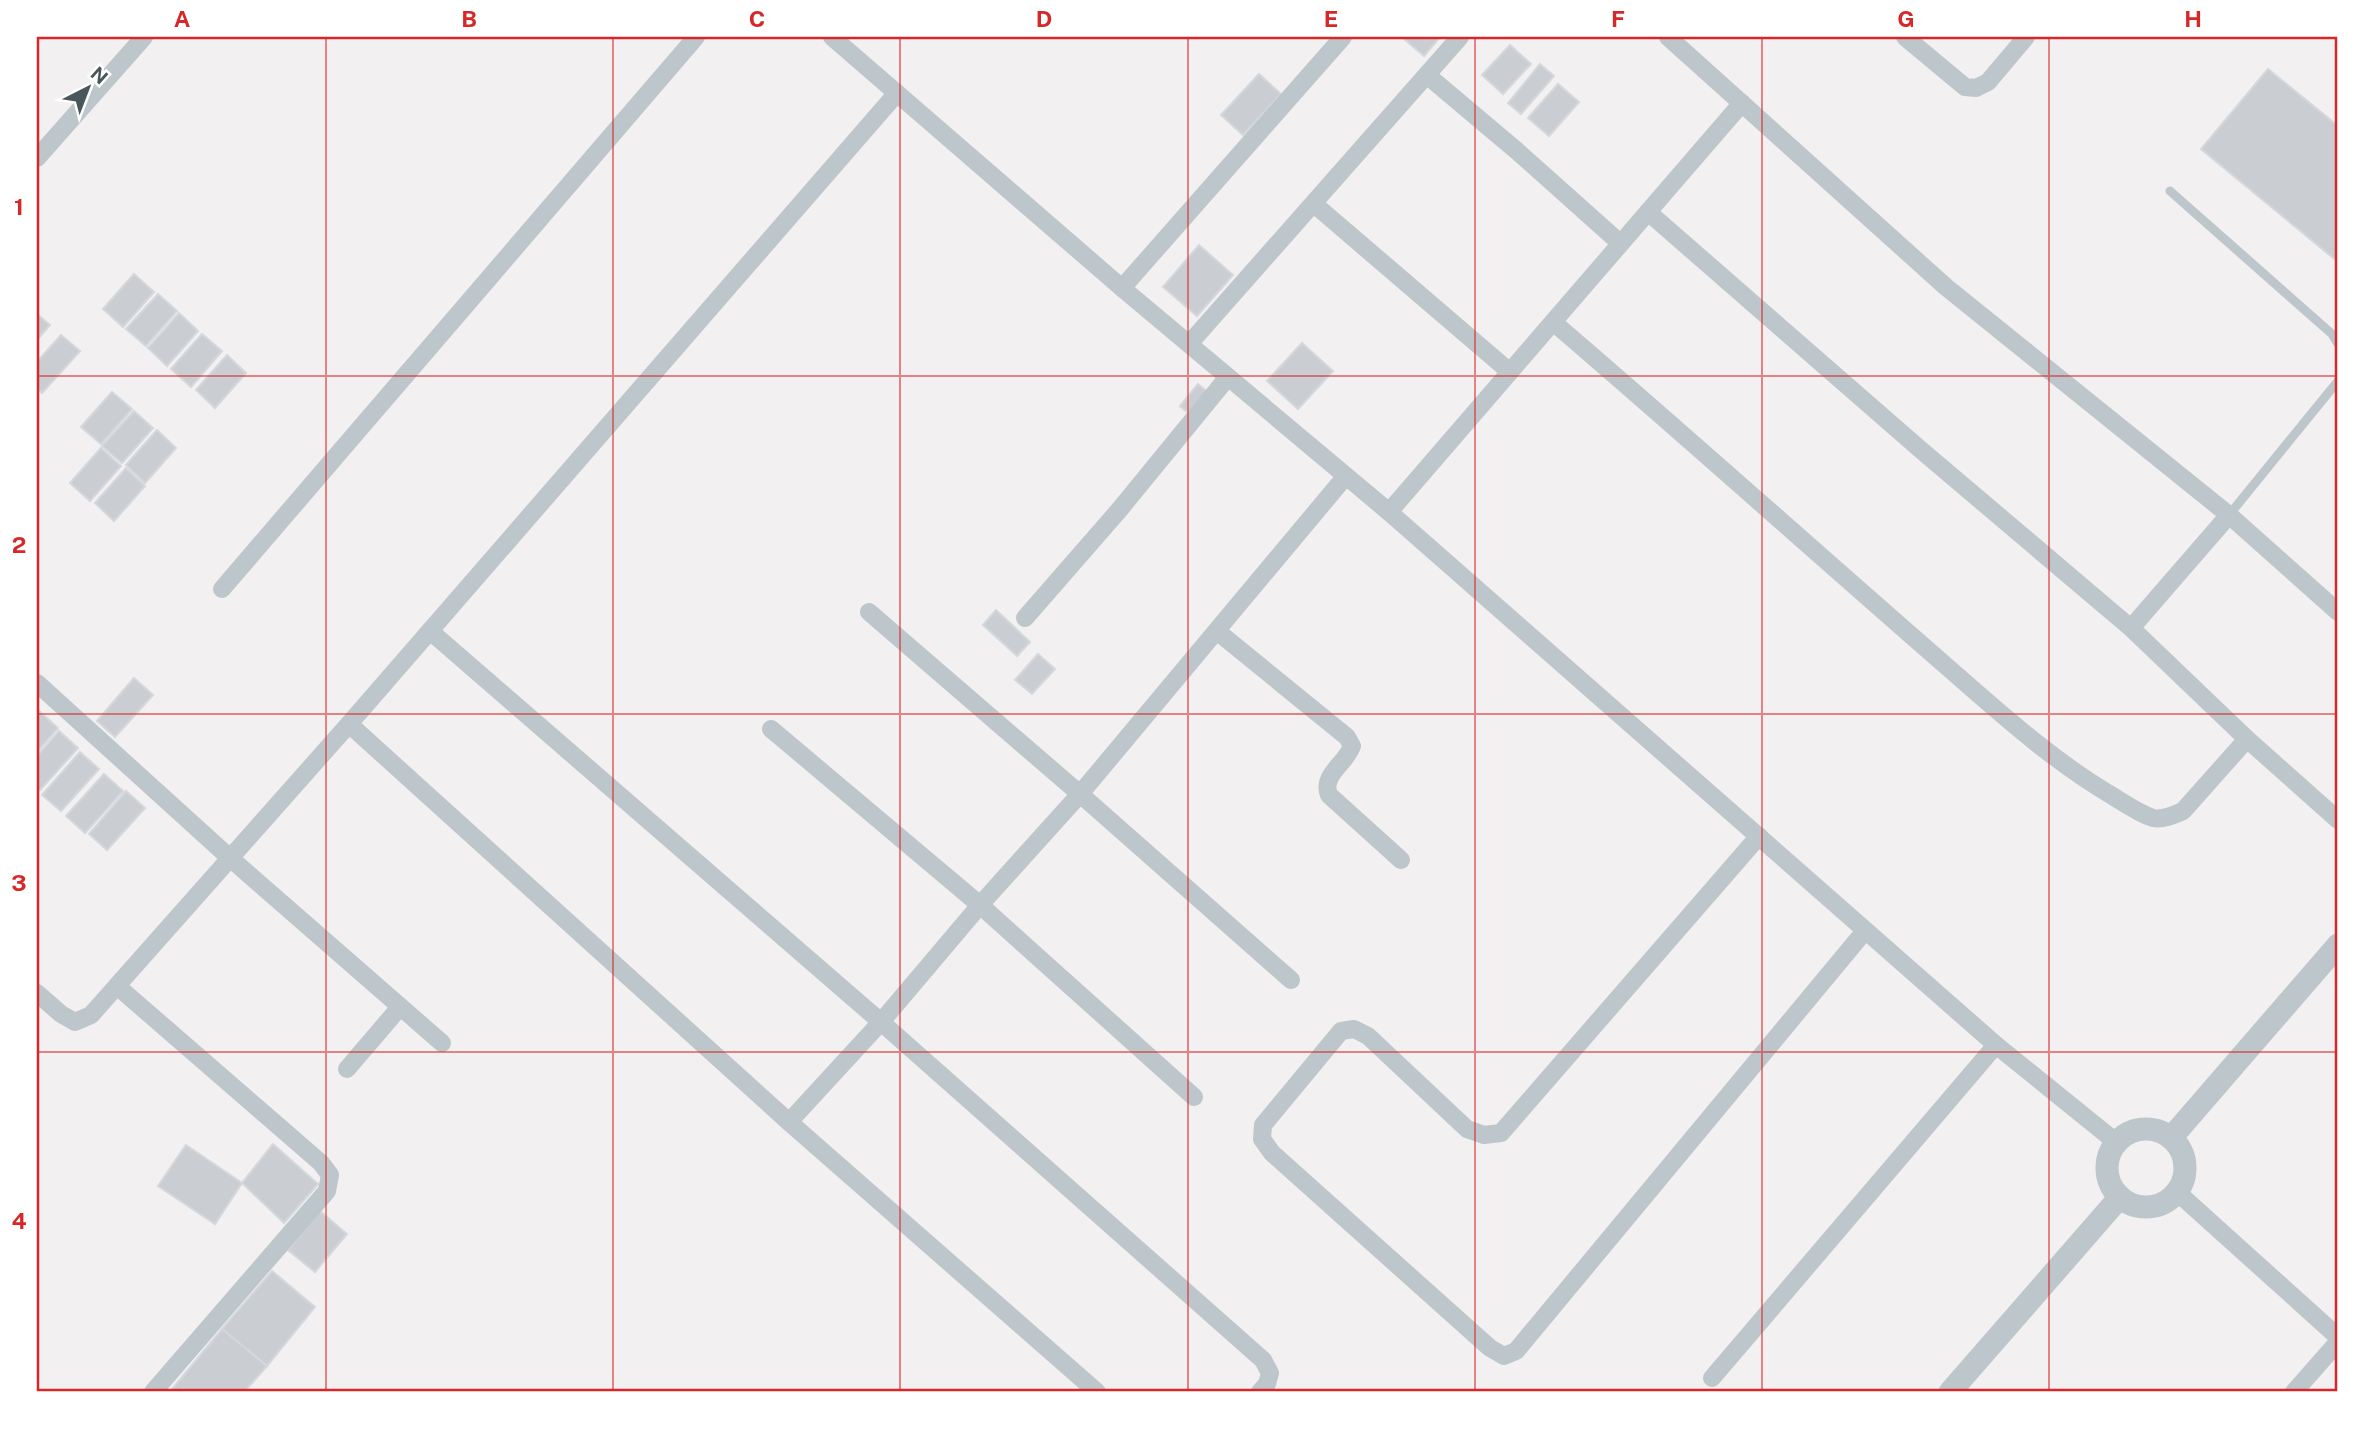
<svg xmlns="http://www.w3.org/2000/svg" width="2375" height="1429" font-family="'Public Sans',sans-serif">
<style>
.building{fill:#caced2;stroke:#d4d7db;stroke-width:2}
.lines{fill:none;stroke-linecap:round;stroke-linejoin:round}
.service{stroke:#bdc6cb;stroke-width:9}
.minor{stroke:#bdc6cb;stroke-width:18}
.tertiary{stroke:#bdc6cb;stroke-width:23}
.grid{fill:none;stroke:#d62828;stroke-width:2;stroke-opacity:0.55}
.neatline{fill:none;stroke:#d62828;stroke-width:2.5}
.grid-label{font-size:23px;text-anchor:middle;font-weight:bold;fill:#d62828}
</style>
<rect width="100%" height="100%" fill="#f2f0f0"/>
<!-- building -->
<g class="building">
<path d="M1402,37H1440L1424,56Z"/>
<path d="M1510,45L1531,64L1503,94L1482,75Z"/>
<path d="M1540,64L1554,76L1521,114L1508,103Z"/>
<path d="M2268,69L2338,126V262L2201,149Z"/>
<path d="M1259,74L1281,94L1243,135L1221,115Z"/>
<path d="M1558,84L1579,102L1549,136L1528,118Z"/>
<path d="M1199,245L1233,275L1197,316L1163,287Z"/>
<path d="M134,274L154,292L123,327L103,309Z"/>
<path d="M158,294L177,311L146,346L126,329Z"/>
<path d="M179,313L198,331L167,366L148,348Z"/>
<path d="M37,314L50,325L37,340Z"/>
<path d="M202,334L222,351L191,387L171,369Z"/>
<path d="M61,335L80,351L42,393L37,388V362Z"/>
<path d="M1302,343L1333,371L1298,409L1267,381Z"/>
<path d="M227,355L246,373L215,408L196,390Z"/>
<path d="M1198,384L1210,394L1192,416L1180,406Z"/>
<path d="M112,392L132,409L101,444L81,427Z"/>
<path d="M134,411L153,428L122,463L102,446Z"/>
<path d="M157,430L176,448L145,483L126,465Z"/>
<path d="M101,448L121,466L90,501L70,483Z"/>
<path d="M126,468L145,486L114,521L95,503Z"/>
<path d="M996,610L1030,642L1017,656L983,625Z"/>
<path d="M1038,654L1055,669L1032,694L1015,680Z"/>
<path d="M134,678L153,695L115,737L97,721Z"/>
<path d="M39,711L58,728L37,752V714Z"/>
<path d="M59,731L78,748L40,790L37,787V756Z"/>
<path d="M80,752L99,769L61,811L42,795Z"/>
<path d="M104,774L123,791L85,833L66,816Z"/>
<path d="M126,791L145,808L107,850L89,834Z"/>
<path d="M273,1144L318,1184L284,1223L242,1183Z"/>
<path d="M186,1145L242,1183L215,1224L158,1186Z"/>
<path d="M320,1211L347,1234L315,1272L288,1250Z"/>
<path d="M272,1271L315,1307L267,1366L222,1329Z"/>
<path d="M222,1329L267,1366L244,1392H177L172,1389Z"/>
</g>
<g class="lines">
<!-- service -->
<g class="service">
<path d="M2170,191L2332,334L2338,344"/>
<path d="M2229,515L2338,381"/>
</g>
<!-- minor -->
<g class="minor">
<path d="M832,37L1122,288L1389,512L1996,1045L2116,1142"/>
<path d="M1668,37L1946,287L2229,515L2338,612"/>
<path d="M1905,37L1965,87L1976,88L1988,82L2026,37"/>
<path d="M1428,76L1517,151L1620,243"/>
<path d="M37,158L144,37"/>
<path d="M1314,204L1510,372"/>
<path d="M1648,212L1921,450L2131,628L2247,739L2338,820"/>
<path d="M1122,288L1343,37"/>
<path d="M1553,322C1685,435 1814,551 1945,665C1998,711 2050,759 2111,795C2124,803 2138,813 2153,818C2163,820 2174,815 2183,811L2247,739"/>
<path d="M1189,344L1460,37"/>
<path d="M1389,512L1742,103"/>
<path d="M222,589L696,37"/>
<path d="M869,612L1080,794L1291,980"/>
<path d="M1025,618L1120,509L1228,377"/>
<path d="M2131,628L2229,515"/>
<path d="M430,631L881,1022L1263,1360L1270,1373L1267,1384L1260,1392"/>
<path d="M1218,632L1347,737L1352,746C1345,765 1321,775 1329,795L1401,860"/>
<path d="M37,683L230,858L442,1043"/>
<path d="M349,724L789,1122L1097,1392"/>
<path d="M771,729L980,905L1194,1097"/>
<path d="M1759,836L1501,1133L1484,1135L1467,1129L1368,1036L1354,1029L1341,1031L1263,1125L1262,1139L1272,1153L1490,1348L1504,1356L1516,1351L1864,932"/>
<path d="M117,986L321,1163L330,1175L327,1191L153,1392"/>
<path d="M37,993L61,1014L75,1022L91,1015L349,724L897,93"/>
<path d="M347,1069L400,1007"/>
<path d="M789,1122L881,1022L980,905L1080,794L1345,477"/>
<path d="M2177,1192L2338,1337"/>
<path d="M1712,1378L1996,1045"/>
<path d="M2294,1392L2338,1342"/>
</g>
<!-- tertiary -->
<g class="tertiary">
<circle cx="2146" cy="1168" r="39"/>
<path d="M2171,1138L2338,945"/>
<path d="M1950,1392L2120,1197"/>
</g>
</g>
<!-- grid -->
<path class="grid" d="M326,37V1392M613,37V1392M900,37V1392M1188,37V1392M1475,37V1392M1762,37V1392M2049,37V1392M37,376H2338M37,714H2338M37,1052H2338"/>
<!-- border -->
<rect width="2375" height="1429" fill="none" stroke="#ffffff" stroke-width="77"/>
<!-- north arrow -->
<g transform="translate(88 88) rotate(42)" stroke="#ffffff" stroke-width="5" paint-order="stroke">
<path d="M0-5L12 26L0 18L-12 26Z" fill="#49565c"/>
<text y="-10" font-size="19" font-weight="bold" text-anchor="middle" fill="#49565c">N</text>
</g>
<rect x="38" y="38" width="2298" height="1352" class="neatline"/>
<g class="grid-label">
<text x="182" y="27">A</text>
<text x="469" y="27">B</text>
<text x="757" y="27">C</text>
<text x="1044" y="27">D</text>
<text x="1331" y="27">E</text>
<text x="1618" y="27">F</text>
<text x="1906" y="27">G</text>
<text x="2193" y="27">H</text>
<text x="19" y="215">1</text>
<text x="19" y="553">2</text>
<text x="19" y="891">3</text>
<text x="19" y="1229">4</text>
</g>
</svg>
